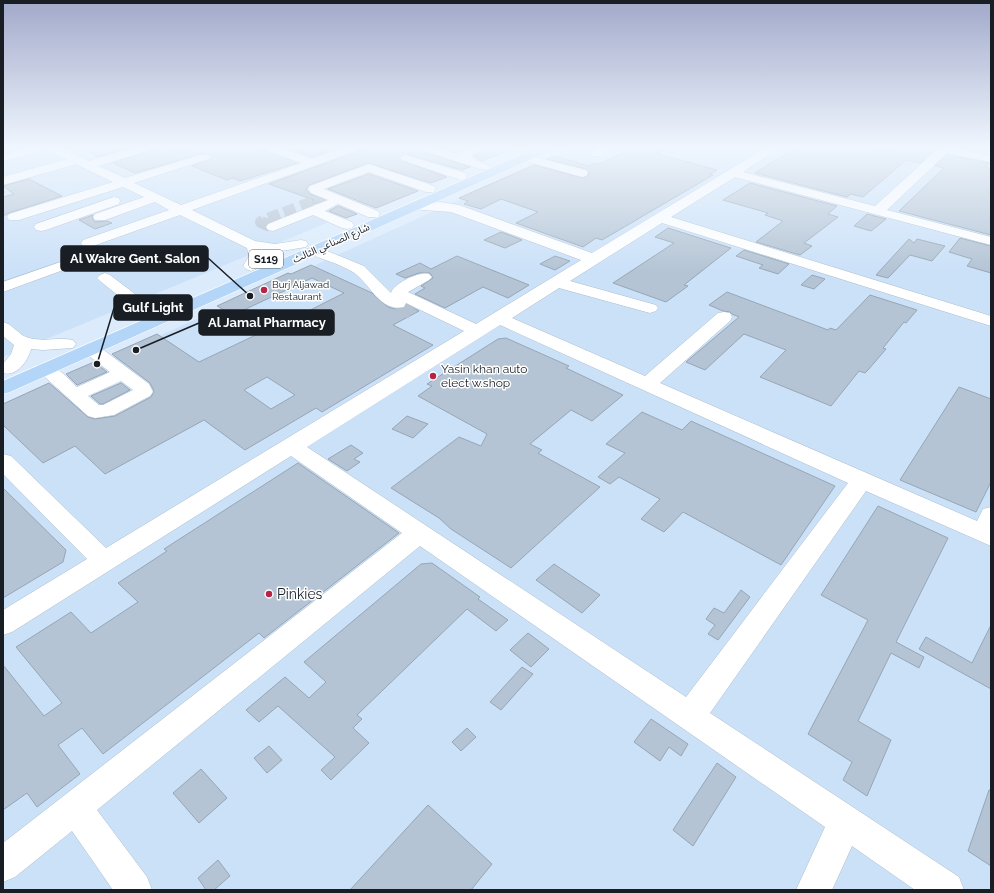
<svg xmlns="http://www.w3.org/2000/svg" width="994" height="893" font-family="Raleway,'Noto Sans Arabic',sans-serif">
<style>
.built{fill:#cbe1f8}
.building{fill:#b4c4d4;stroke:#96a6b6;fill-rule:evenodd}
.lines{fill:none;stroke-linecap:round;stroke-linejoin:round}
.minor-tunnel-far1{stroke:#b4c2d1;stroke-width:12;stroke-dasharray:12 6;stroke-linecap:butt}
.minor-tunnel{stroke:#b4c2d1;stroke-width:16;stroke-dasharray:16 8;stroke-linecap:butt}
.minor-casing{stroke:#adbdcd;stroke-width:1}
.major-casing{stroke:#fff;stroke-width:1}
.minor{fill:#fff;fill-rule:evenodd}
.major{fill:#b3d5f8;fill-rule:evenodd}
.poi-dot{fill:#b72545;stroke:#fff;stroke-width:1.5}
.labels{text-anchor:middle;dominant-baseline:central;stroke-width:3;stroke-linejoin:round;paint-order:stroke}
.far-street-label{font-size:10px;fill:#181e24;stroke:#fff}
.far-poi-label{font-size:10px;fill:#181e24;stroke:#fff;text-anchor:start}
.shield{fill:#fff;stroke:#5d6266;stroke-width:1}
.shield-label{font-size:11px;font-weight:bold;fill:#181e24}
.poi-label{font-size:12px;fill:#181e24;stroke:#fff;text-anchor:start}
.near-poi-label{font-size:14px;fill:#181e24;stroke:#fff;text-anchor:start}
.leader{fill:none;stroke:#181e24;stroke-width:1.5}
.callout-dot{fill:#181e24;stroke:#fff;stroke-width:1.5}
.callout{fill:#181e24;stroke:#181e24;stroke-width:1.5}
.callout-label{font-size:13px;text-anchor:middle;font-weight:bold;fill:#fff}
</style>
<rect width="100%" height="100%" fill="#dbebfc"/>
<!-- built -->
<g class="built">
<path d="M3,147H510L3,357Z"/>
<path d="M575,147H991V890H3V407Z"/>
</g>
<!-- building -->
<g class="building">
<path d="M79,147H130L99,157Z"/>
<path d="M158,147L189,149L194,147H262L263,150L297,163L240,181L232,178L227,180L192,166L209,160L212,157L208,154H200L135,173L113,163L153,150Z"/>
<path d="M284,147H331L336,149L312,157Z"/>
<path d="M363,147H419L421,151L470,167L462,170L406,154L399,157L402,161L447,177L431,183L368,163L309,185L306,189L310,194L324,200L310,205L306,204L314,200L269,184L351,154L355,155V153L362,150Z"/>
<path d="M489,147H515V148L482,161L474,156Z"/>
<path d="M635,147H671L658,154L717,170L710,174L713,175L602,240L596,238L583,247L516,223L538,212L501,199L481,209L464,204L468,201L459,198L534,165L582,178L586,177L589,174L586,169L547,159L554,156L589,166L596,163L599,164Z"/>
<path d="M797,147H870L889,152V147H937L920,163L906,160L863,197L851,194L847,197L755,173Z"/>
<path d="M947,155L989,163L986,167L991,169V235L899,211L944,168L935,166Z"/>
<path d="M369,174L418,191L376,208L328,189Z"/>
<path d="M29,179L62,196L9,213L3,216V197L14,194L3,186Z"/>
<path d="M750,183L837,206L828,214L838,217L804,243L812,246L800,255L756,242L783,221L765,215L768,213L723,200Z"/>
<path d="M338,206L357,214L346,218L329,211Z"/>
<path d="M867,214L886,219L871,231L854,226Z"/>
<path d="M93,215L92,218L95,222L107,221L112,223L95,229L79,220Z"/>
<path d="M668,228L731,248L684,285L688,286L666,302L613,283L674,243L655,237Z"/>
<path d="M501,232L522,240L505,248L484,240Z"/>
<path d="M960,238L991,246V273L967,266L972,259L949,252Z"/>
<path d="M909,239L914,243L917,239L945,246L932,261L910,255L888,278L876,275Z"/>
<path d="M744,250L789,264L778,274L759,268L763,265L736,256Z"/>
<path d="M457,256L529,285L508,298L483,287L445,308L415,294L425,288L421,286L433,278L430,273H419L405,278L396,274L420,263L431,269Z"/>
<path d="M555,256L570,261L555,270L540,264Z"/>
<path d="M311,265L372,293L388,307L395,309L404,308L407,305L419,311L393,325L433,345L322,412L316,408L245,450L204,420L105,474L75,446L43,463L3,425V404L49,383L88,417L95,419L115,416L151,397L154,391L150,383L112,354L157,334L199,362L260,333L263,334L344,293L312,278L233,315L217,306L288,273L291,274ZM267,377L295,395L271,409L244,390Z"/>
<path d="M812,275L825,279L814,289L801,285Z"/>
<path d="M727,292L828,330L830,328L836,330L870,295L917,310L906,323L904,322L883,348L886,349L868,370L865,373L859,371L831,406L760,377L786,350L744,334L705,370L686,362L739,317L732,314L730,312L723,311L709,305Z"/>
<path d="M506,338L569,366L566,368L623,395L592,421L571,410L530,444L542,450L538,453L600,487L511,568L451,529L439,518L391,488L459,437L481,446L487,434L418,396L432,386L427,384L498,339Z"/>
<path d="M94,362L107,372L77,385L66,374Z"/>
<path d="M121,383L130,390L103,404H100L91,396Z"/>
<path d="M959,387L991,399V482L976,512L900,480Z"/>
<path d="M642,412L682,430L691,421L835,486L781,565L683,512L664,532L641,519L660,499L619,477L610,484L598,477L625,453L606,444Z"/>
<path d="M407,416L428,424L413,438L392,429Z"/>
<path d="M351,445L363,453L354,459L360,462L347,471L328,459Z"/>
<path d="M298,463L399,533L264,638L259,633L103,754L82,728L58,745L80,774L37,807L27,793L3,810V665L44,716L62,703L16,647L71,612L91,633L138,602L118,583L167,551L164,549Z"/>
<path d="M3,488L66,550L63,562L3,598Z"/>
<path d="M878,506L948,538L896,642L924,657L919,668L891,653L858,721L891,740L867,796L843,780L852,762L808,734L868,620L821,595Z"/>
<path d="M432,563L480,597L478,599L508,620L496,631L467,609L357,715L362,719L353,728L369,743L331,780L321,770L335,757L278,706L259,722L246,710L285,677L309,698L326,682L304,662L421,564Z"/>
<path d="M554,564L600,595L582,613L536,580Z"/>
<path d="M741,590L750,597L718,640L708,634L715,625L706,619L714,608L724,613Z"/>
<path d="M991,625V689L919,649L926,637L972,663Z"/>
<path d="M528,633L549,649L531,667L510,650Z"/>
<path d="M522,667L533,674L501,710L490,702Z"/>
<path d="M651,719L688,744L681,756L669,747L660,761L634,742Z"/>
<path d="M467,728L476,737L461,751L452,742Z"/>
<path d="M269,746L282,760L267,773L254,758Z"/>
<path d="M717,763L736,777L693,846L673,830Z"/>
<path d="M201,769L227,798L199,823L173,793Z"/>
<path d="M989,790H991V866L968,851Z"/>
<path d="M428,805L492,864L471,890H350Z"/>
<path d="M218,860L230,876L214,890H206L198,878Z"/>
</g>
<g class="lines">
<!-- minor-tunnel-far1 -->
<g class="minor-tunnel-far1">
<path d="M284,213L318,200L330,203"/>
<path d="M270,226L261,222L280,214"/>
</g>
<!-- minor-tunnel -->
<path class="minor-tunnel" d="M398,304L415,313"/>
<!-- minor casing -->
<g class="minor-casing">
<g id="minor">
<path d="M30,147H61L89,161L136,147H154L153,149L98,166L125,178L200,155H208L210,157L208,159L134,183L181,205L301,163L264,149L263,147H279L312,159L345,147H362L361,149L192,210L255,241L275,244L301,240L306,241L308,244L306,247L275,252L263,251C265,258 260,263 256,269L251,271L246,269L243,266L249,256L247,248L180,215L93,246L88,247L83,246L81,243L83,240L169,210L155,202L105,220H95L93,217L95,214L144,197L123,187L19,220H9L7,217L9,214L113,182L76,164L3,185V177L67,159L47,150L3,161V154Z"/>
<path d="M420,147H434L456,154L472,147H488L471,156L474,158L475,160L488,165L490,167L488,169H480L421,150Z"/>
<path d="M598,147H610L600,156H592L590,154Z"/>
<path d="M767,147H780L743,172L875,206L940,147H953L991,156V162L947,153L887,210L991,237V245L735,177L671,217L991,316V326L662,223L570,281L656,305L658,308L656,311L650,313L559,288L512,318L645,376L718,313L724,312L730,313L732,317L730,321L660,383L977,521L983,509L991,507V546L866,491L710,713L959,877L964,890H915L852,846L832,890H796L825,827L420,546L97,810L147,877L152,890H113L72,831L15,877L3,882V843L402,533L291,456L12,632L3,635V610L87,559L3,474V454L11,456L106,548L464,331L406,303L404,307C380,313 369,282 353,272C340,264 324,260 310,254L308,251L310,248L315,247L320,248L364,266L391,293C394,283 420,271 429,274L432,277L429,280L408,292L476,324L581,260L451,212L411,209L409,206L411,203L440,202L459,205L592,253ZM500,325L848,483L686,697L307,447Z"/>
<path d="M406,155L465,173L467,176L465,179L461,180L402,160L400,158L402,156Z"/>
<path d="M526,155L586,170L588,173L586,176L582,177L522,160L520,158L522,156Z"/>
<path d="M369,164L434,186L436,189L434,192H426L369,172L324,189L378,211L380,214L378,217H368L338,204L325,211L352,222L354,225L352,228L347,229L342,228L313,215L273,231L268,230L266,227L268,224L328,200L311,193L308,189L310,186Z"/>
<path d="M114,197L119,198L120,201L119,204L46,230L41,231L36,230L34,227L36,224Z"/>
<path d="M72,258L77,259L79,262L77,265L3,292V282Z"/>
<path d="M105,273L110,275L152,307L154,310L152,313L146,315L140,313L100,281L97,278L100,275Z"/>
<path d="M3,322C13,324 19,336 29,338C44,342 59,337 73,340L76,344L73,348L43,350L31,349C28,361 17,377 3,373V364L11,354L14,345L3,336Z"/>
<path d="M91,344L97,345L149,384L153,392L150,396L114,415L95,418L88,416L36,369L38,365C54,361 66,377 77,387L110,372L85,353L82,349L85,345ZM121,381L133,390L103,405H99L88,396Z"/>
</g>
</g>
<!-- major casing -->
<g class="major-casing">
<path id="major" d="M539,147H556L554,149L10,392L3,394V381Z"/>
</g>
<!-- minor -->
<use href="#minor" class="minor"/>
<!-- major -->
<use href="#major" class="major"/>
</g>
<!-- sky -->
<linearGradient id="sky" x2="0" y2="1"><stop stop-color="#a2a9ca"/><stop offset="0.54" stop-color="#eff6fe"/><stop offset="1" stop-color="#eff6fe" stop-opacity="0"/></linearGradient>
<rect width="994" height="272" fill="url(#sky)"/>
<!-- markers -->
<g class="poi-dot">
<circle cx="264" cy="290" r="4"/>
<circle cx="433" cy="376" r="4"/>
<circle cx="269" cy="594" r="4"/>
</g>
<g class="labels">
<!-- far-street labels -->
<g class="far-street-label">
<text transform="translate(331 243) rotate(-24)">شارع الصناعي الثالث</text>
</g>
<!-- far-poi labels -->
<g class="far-poi-label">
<text x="272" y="284">Burj Aljawad<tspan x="272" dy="12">Restaurant</tspan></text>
</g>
<!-- shield labels -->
<rect class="shield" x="249" y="250" width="34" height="18" rx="3"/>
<g class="shield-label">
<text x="266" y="259">S119</text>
</g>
<!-- poi labels -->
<g class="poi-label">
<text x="441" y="369">Yasin khan auto<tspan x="441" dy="14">elect w.shop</tspan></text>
</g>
<!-- near-poi labels -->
<g class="near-poi-label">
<text x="277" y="594">Pinkies</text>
</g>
</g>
<!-- callouts -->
<path class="leader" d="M250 296L208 258M97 364L114 308M136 350L199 323"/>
<g class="callout-dot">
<circle cx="250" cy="296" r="4"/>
<circle cx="97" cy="364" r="4"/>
<circle cx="136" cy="350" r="4"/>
</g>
<g class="callout">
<rect x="61" y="246" width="147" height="25" rx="4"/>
<rect x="114" y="295" width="78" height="25" rx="4"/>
<rect x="199" y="310" width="135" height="25" rx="4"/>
</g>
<g class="callout-label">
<text x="135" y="263">Al Wakre Gent. Salon</text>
<text x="153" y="312">Gulf Light</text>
<text x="267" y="327">Al Jamal Pharmacy</text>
</g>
<!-- border -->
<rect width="994" height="893" fill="none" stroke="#181e24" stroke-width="8"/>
</svg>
